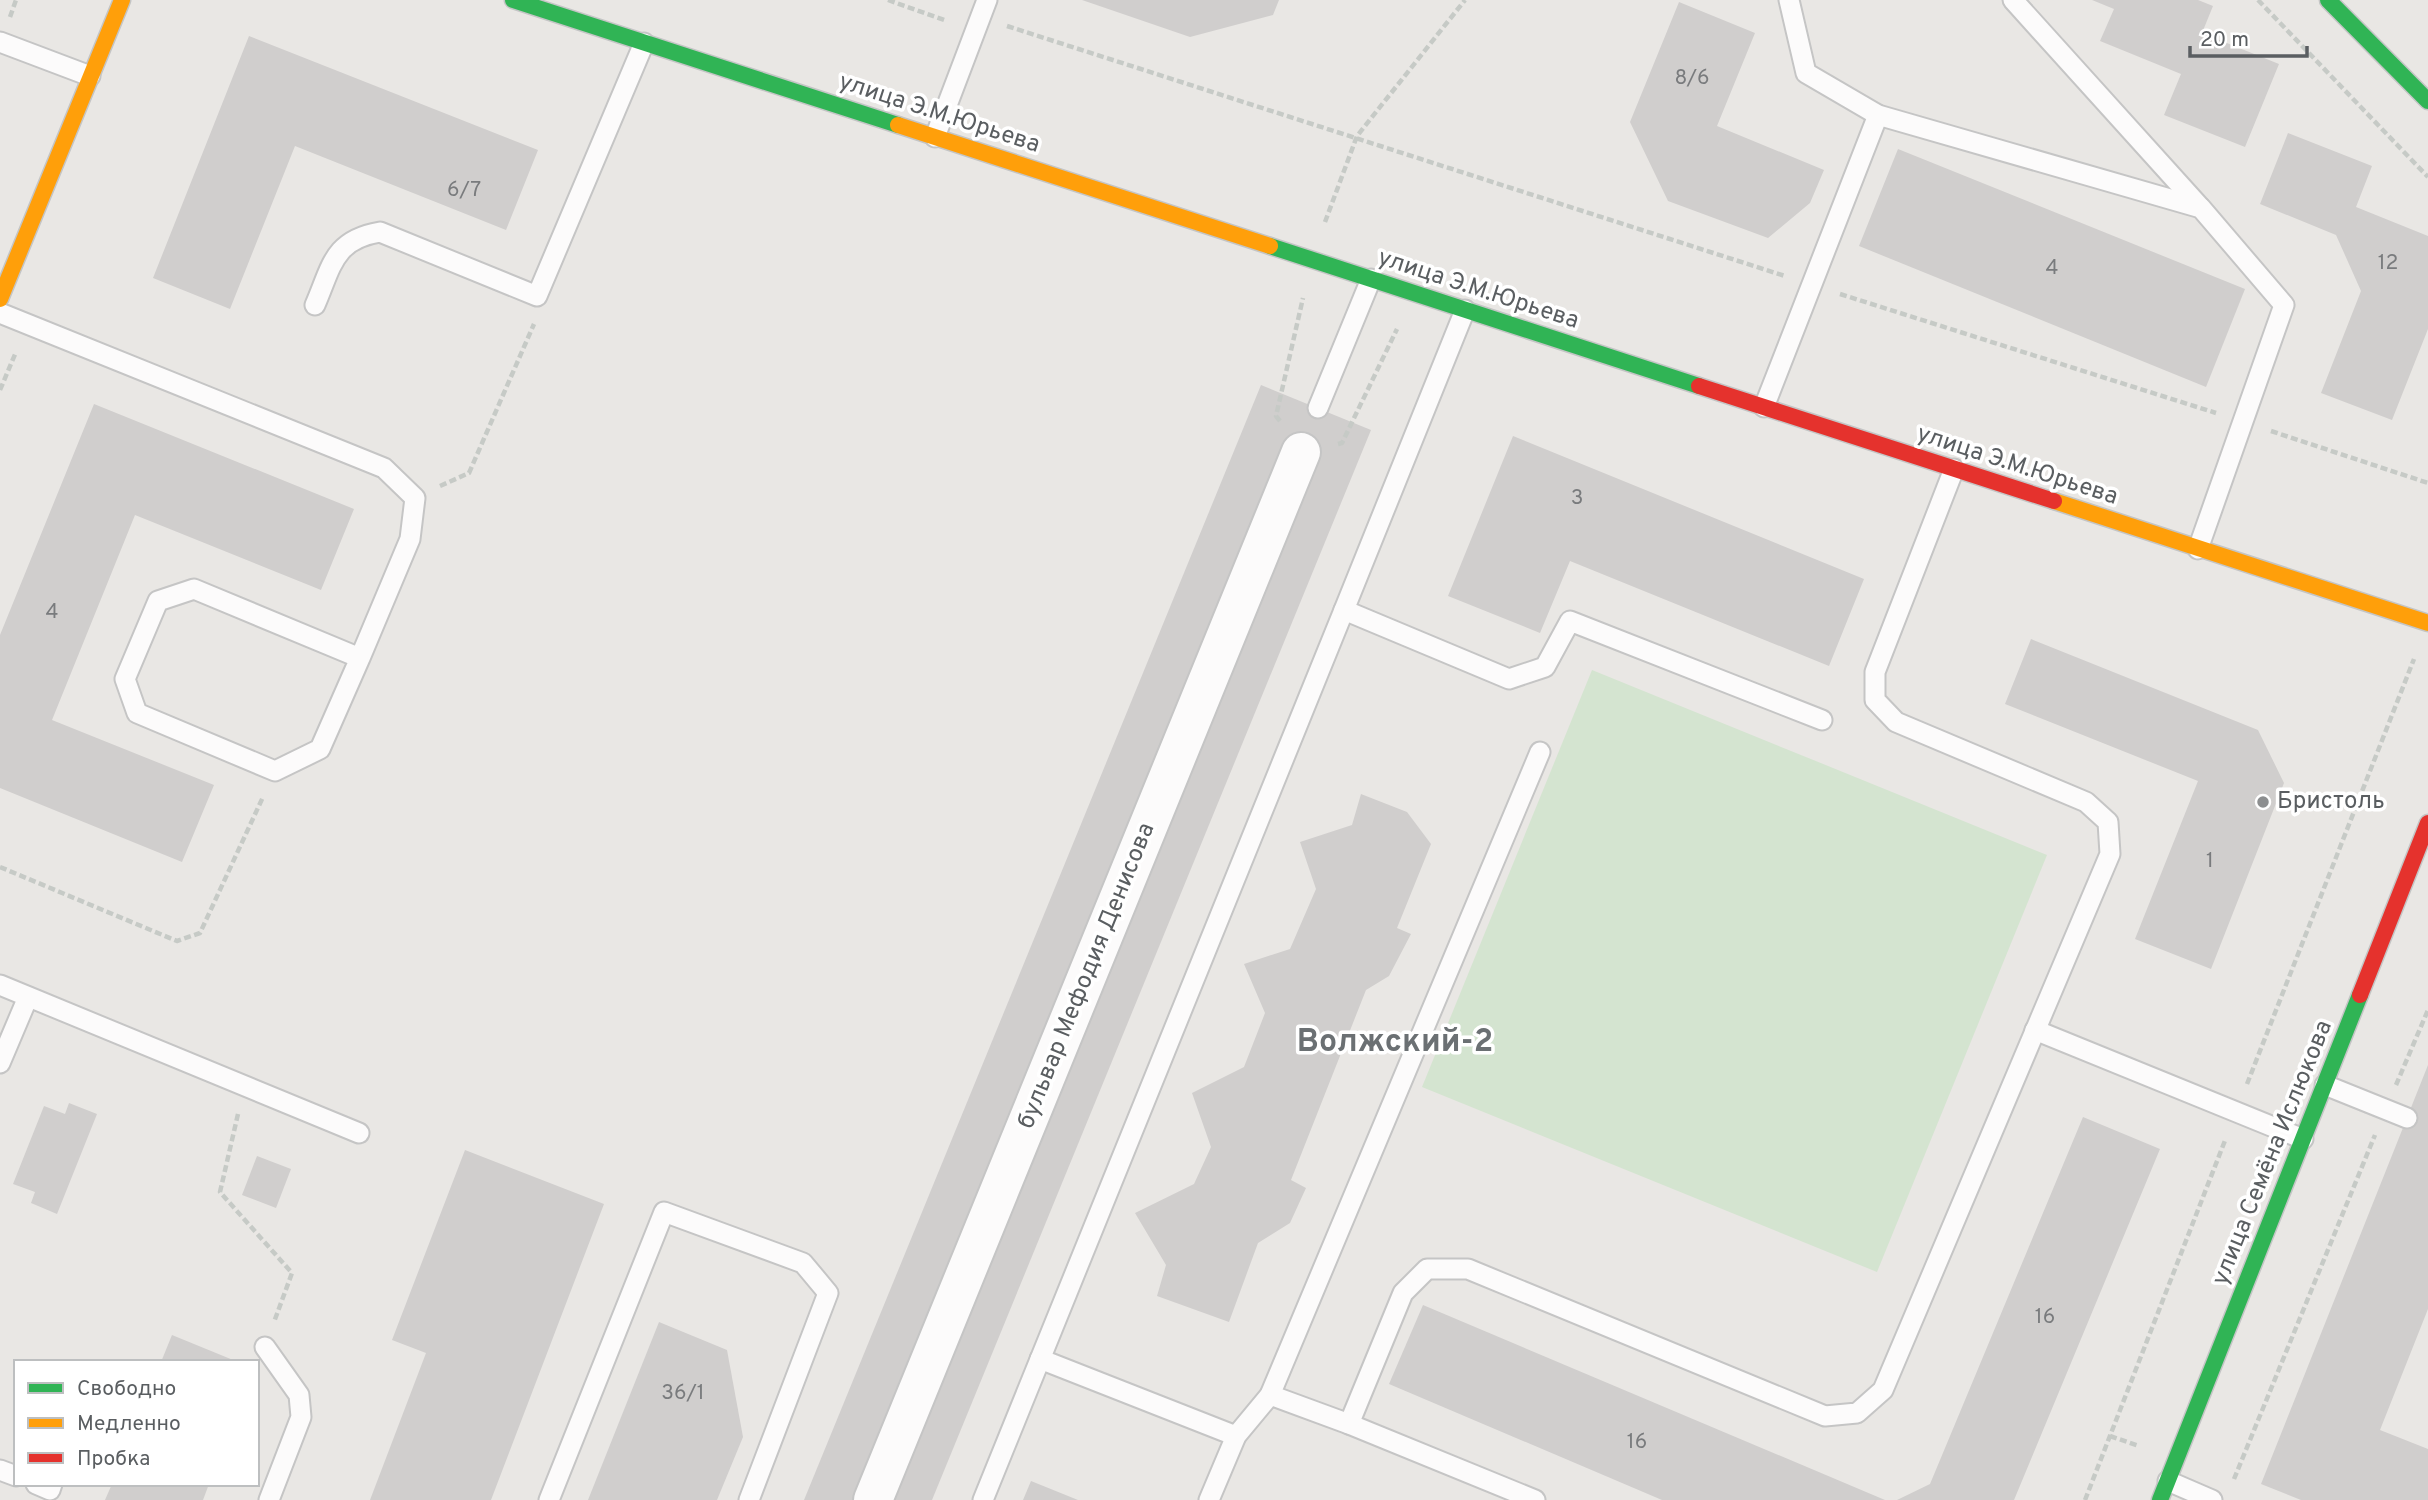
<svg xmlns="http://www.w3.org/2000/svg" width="2428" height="1500" font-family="Overpass,sans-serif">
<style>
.green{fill:#d4e4d0}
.building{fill:#d0cecd}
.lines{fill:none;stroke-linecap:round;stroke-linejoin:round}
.lane-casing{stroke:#c5c5c5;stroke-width:23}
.street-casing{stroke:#c5c5c5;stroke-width:42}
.fast-casing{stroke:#c4c5c5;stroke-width:19}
.slow-casing{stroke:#c4c5c5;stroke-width:19}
.jam-casing{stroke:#c4c5c5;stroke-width:19}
.path{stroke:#c6cac6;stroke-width:4.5;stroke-dasharray:7 3.5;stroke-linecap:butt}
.lane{stroke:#fcfbfb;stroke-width:19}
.street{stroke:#fcfbfb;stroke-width:38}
.fast{stroke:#30b455;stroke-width:16}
.slow{stroke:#ff9f0a;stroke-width:16}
.jam{stroke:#e5322d;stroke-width:16}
.poi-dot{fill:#8c8e8f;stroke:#fff;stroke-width:2.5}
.labels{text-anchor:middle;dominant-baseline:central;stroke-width:7;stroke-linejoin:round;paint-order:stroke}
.number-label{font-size:21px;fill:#797b7d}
.street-label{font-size:24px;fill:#5a5e61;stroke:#fff}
.poi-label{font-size:24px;fill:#5a5e61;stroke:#fff;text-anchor:start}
.district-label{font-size:32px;font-weight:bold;fill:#6b7073;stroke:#fff}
</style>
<rect width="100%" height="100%" fill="#e9e7e4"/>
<!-- green -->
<path class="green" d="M1592,670L2047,855L1877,1272L1422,1087Z"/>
<!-- building -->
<g class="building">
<path d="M1082,0H1279L1273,15L1190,37Z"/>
<path d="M2092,0H2198L2213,6L2202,33L2279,64L2245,147L2164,115L2181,74L2100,41L2114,9Z"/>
<path d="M1679,2L1755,33L1717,126L1824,170L1810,203L1768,238L1668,201L1630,122Z"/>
<path d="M249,36L538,150L506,230L295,146L230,309L153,278Z"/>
<path d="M2288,133L2372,166L2356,207L2428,236V329L2392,420L2321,393L2361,291L2336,235L2260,204Z"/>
<path d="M1898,149L2245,289L2206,387L1859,246Z"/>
<path d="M1261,385L1371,430L932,1500H804Z"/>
<path d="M94,404L354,509L321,590L135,515L52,720L214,785L182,862L0,788V635Z"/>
<path d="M1513,436L1864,579L1829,666L1570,561L1540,633L1448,596Z"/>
<path d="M2031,639L2258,730L2284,783L2211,969L2135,939L2198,781L2005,704Z"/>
<path d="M1361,794L1407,812L1431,844L1397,928L1411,934L1389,976L1366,990L1291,1180L1306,1188L1290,1223L1258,1243L1229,1322L1157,1296L1166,1265L1135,1213L1194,1184L1211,1147L1192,1093L1244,1067L1265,1013L1244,964L1290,949L1316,889L1300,842L1352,825Z"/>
<path d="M2428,1065V1309L2380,1430L2428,1449V1500H2301L2261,1484Z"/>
<path d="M69,1103L97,1114L57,1214L31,1203L35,1192L13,1184L44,1106L65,1114Z"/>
<path d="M2083,1117L2160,1149L2014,1500H1897L1930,1484Z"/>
<path d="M465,1150L604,1204L491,1500H370L426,1353L392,1340Z"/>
<path d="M257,1156L291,1169L276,1208L242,1195Z"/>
<path d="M1423,1305L1885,1500H1662L1389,1384Z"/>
<path d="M659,1322L727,1350L743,1437L717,1500H588Z"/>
<path d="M172,1335L238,1362H161Z"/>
<path d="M1031,1481L1078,1500H1023Z"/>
<path d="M112,1484H209L203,1500H105Z"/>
</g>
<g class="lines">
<!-- lane casing -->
<g class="lane-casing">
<g id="lane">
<path d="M1789,0L1806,73L1878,115L2201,208L2284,305L2198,549"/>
<path d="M2013,0L2200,207"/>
<path d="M0,42L90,76"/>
<path d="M935,137L987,0"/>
<path d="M315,305C332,266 333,240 380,232L537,296L644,43"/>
<path d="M1465,310L1344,610L1509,679L1545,667L1570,621L1822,720"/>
<path d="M0,313L384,468L415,498L410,539L360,658L194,589L158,601L125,679L137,713L275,771L320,749L360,658"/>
<path d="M1764,407L1878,115"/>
<path d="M1318,408L1371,279"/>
<path d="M0,985L359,1133"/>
<path d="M2035,1030L2303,1139"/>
<path d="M0,1063L28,997"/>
<path d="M2325,1085L2407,1118"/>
<path d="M265,1347L299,1395L301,1417L269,1500"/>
<path d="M1040,1359L1236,1436"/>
<path d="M1270,1395L1349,1424L1535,1500"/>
<path d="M1349,1424L1403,1293L1427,1269H1468L1825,1416L1857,1413L1883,1390L2110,854L2108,822L2086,802L1896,722L1875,700V672L1954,469"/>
<path d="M0,1470L16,1476"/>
<path d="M2168,1481L2212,1500"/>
<path d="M36,1484L50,1490L52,1484"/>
<path d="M549,1500L664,1212L803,1263L828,1293L749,1500"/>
<path d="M983,1500L1344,610"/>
<path d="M1209,1500L1236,1436L1270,1395L1540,752"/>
</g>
</g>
<!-- street casing -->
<g class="street-casing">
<path id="street" d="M873,1500L1301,452"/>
</g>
<!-- fast casing -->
<g class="fast-casing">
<g id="fast">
<path d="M513,0L898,125"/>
<path d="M2328,0L2428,101"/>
<path d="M1270,246L1699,386"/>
<path d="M2160,1500L2360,995"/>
</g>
</g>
<!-- slow casing -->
<g class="slow-casing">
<g id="slow">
<path d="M898,125L1270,246"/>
<path d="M0,299L122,0"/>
<path d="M2054,501L2428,623"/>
</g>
</g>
<!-- jam casing -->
<g class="jam-casing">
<g id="jam">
<path d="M1699,386L2054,501"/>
<path d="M2360,995L2428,823"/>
</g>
</g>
<!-- path -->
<g class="path">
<path d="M888,0L947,21"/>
<path d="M2258,0L2428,177"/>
<path d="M10,17L16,0"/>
<path d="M1007,26L1785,276"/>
<path d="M1325,222L1357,136L1465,0"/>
<path d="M1840,294L2216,413"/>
<path d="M0,390L16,352"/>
<path d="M1280,421L1276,416L1303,298"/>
<path d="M2271,431L2428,483"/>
<path d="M1338,444L1342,443L1397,329"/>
<path d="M440,486L469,473L534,324"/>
<path d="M0,867L177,941L200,933L263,797"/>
<path d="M2247,1084L2414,659"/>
<path d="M2396,1085L2428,1010"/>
<path d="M238,1114L220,1192L292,1273L274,1322"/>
<path d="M2110,1436L2139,1446"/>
<path d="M2234,1479L2375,1135"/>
<path d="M2085,1500L2226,1138"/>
</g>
<!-- lane -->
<use href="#lane" class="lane"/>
<!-- street -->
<use href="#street" class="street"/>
<!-- fast -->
<use href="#fast" class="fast"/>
<!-- slow -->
<use href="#slow" class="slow"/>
<!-- jam -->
<use href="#jam" class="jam"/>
</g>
<!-- markers -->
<circle class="poi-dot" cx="2263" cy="802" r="7"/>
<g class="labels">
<!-- number labels -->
<g class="number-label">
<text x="1692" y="78">8/6</text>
<text x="464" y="190">6/7</text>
<text x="2388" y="263">12</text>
<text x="2052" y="268">4</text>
<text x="1577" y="498">3</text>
<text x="52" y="612">4</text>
<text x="2210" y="861">1</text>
<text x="2045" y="1317">16</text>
<text x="683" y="1393">36/1</text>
<text x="1637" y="1442">16</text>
</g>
<!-- street labels -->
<g class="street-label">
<text transform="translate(939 114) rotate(18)">улица Э.М.Юрьева</text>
<text transform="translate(1478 290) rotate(18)">улица Э.М.Юрьева</text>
<text transform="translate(2017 466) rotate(18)">улица Э.М.Юрьева</text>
<text transform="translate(1087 976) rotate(-68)">бульвар Мефодия Денисова</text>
<text transform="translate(2273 1153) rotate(-68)">улица Семёна Ислюкова</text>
</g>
<!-- poi labels -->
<g class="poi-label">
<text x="2277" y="802">Бристоль</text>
</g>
<!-- district labels -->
<g class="district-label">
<text x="1395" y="1043">Волжский-2</text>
</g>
</g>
<!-- legend -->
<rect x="14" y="1360" width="245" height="126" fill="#ffffff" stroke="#bdbfc0" stroke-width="2"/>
<rect x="28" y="1383" width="35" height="10" fill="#30b455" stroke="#bdbfc0" stroke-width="2"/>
<text x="77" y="1395" font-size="21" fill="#5a5e61">Свободно</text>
<rect x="28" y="1418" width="35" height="10" fill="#ff9f0a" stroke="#bdbfc0" stroke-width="2"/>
<text x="77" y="1430" font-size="21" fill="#5a5e61">Медленно</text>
<rect x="28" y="1453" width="35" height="10" fill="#e5322d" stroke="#bdbfc0" stroke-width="2"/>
<text x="77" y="1465" font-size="21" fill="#5a5e61">Пробка</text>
<!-- scale -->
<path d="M2190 46v10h117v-10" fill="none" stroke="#5a5e61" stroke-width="3.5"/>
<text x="2200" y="46" font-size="21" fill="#5a5e61" stroke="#ffffff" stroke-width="5" paint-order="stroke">20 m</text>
</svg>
